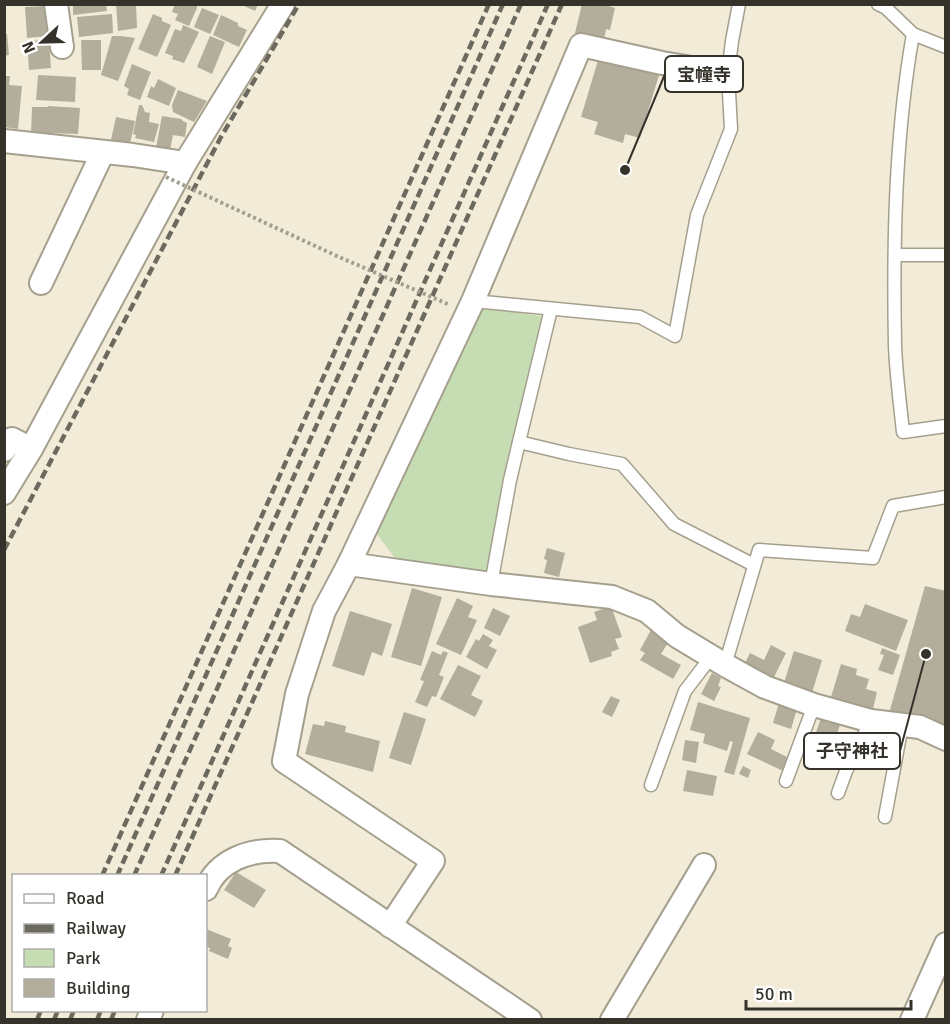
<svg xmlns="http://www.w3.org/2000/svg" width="950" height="1024" font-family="Signika,'Noto Sans JP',sans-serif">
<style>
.green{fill:#c6dcb2}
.building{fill:#b3ad9b}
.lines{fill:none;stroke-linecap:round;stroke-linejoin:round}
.lane-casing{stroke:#a5a08e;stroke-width:15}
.street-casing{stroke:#a5a08e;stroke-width:26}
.lane{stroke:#fff;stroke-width:12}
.street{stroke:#fff;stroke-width:22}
.rail{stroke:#6c695e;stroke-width:4.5;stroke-dasharray:9 4.5;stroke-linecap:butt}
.path-bridge{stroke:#a39e90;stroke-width:4;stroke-dasharray:3 3;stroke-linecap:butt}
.leader{fill:none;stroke:#34322a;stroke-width:2}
.callout-dot{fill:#34322a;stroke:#fff;stroke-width:2}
.callout{fill:#fff;stroke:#34322a;stroke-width:2}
.callout-label{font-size:18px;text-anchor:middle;font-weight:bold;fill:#34322a}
</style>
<rect width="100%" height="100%" fill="#f1ebd8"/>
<!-- green -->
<path class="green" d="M480,307L547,317L516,429L490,577L400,565L374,530Z"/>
<!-- building -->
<g class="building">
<path d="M73,4H106L107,11L73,15Z"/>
<path d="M116,4H136L137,28L118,31Z"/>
<path d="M175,4H197V8L189,26L175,20L178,14L172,12Z"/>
<path d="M240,4H258L255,11Z"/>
<path d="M582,4H602L615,8L610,30L606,29L604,40L575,33Z"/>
<path d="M45,6L48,36L27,38L25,7Z"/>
<path d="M202,8L219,15L210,34L194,27Z"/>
<path d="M112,14L113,33L79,37L77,17Z"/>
<path d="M153,14L162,18V21L171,25L157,57L138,49Z"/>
<path d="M221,15L238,23V26L247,30L239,47L213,35Z"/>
<path d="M183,25L199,32L184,63L172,59L173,56L165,53L175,29L181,31Z"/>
<path d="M4,34H7L9,55L4,56Z"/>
<path d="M112,36H121L135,38L118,81L101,75Z"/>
<path d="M210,36L225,42L212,74L197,67Z"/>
<path d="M49,40L51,68L29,70L27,41Z"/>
<path d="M81,40H101V70H82Z"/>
<path d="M599,57L659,75L640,138L625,134L623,143L594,134L598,122L581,117Z"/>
<path d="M132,64L151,72L140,100L127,95L129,89L124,86Z"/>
<path d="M38,75L76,77L75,102L36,100Z"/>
<path d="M4,76H10L9,85L22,86L18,129L4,127Z"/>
<path d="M158,79L176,88L169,106L147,97L151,86L154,88Z"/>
<path d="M178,90L207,101L194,122L173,112L172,105Z"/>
<path d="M139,105H142L145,112L150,113L149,122L159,124L154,142L135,138L136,135L133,134Z"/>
<path d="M48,106L80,108L78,134L48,133L47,135H31L32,107H48Z"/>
<path d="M162,116L181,119L183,121L187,123L185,137L173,135L170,150L156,148Z"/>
<path d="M116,117L135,121L130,144L111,140Z"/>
<path d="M547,548L565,553L559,577L544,573L547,560L544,559Z"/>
<path d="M925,586L946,591V730L888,717Z"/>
<path d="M412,588L442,597L421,666L391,657Z"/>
<path d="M457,598L473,606L468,617L477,620L461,655L436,644Z"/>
<path d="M865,604L908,620L896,651L845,631L851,614L860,617Z"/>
<path d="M611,606L622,637L615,639L619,649L611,652L612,656L590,663L578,627L597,620L594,612Z"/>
<path d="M493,608L510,616L500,636L484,628Z"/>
<path d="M350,611L392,624L382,656L372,652L364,676L332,666Z"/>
<path d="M651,630L669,641L661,654L681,665L673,679L640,660L645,653L640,650Z"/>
<path d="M483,634L493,640L489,646L497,650L487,669L466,657L476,639L479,641Z"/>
<path d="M771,645L786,653L773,679L744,665L750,653L764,660Z"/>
<path d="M882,648L900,655L893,675L878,670L884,655L880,654Z"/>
<path d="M432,651L441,655L443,651L448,653L439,675L444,677L436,697L432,696L427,707L415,702L424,681L420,680Z"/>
<path d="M794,651L822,660L812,693L784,683Z"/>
<path d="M841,664L857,669L856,675L869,679L866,689L877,692L873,709L831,697Z"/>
<path d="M458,665L481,676L471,695L483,701L475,717L440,699Z"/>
<path d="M712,673L721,678L718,686L721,687L714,701L701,694Z"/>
<path d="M611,696L620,700L612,717L602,712Z"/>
<path d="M698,702L750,718L734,775L724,772L733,742L730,741L727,751L703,743L705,734L690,730Z"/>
<path d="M779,703L797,709L791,729L773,723Z"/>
<path d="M404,712L426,719L411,765L389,758Z"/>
<path d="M821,718L840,725L832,748L813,741Z"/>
<path d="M325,721L346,726L345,732L380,741L373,772L305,754L313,724L324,726Z"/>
<path d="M758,732L775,740L771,749L789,758L783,771L747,754Z"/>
<path d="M685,740L699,742L696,763L682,760Z"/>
<path d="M743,766L751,770L748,778L739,774Z"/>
<path d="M687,770L717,776L713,796L683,791Z"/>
<path d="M236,872L266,890L254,908L224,890Z"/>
<path d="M206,929L231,939L228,946L232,948L228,959L209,951L210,948L206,947Z"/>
</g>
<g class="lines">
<!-- lane casing -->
<g class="lane-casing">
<g id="lane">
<path d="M878,4L886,8L913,34L946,47"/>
<path d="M913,34C895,136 893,242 895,345C896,374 900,403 903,432L946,426"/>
<path d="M895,255H946"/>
<path d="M473,301L640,317L675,336L697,215L731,129L728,74L732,41L739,4"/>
<path d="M519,442L551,309"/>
<path d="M491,584L510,480L519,442L569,454L622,464L674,524L754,565"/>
<path d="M725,665L759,550L873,558L893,506L946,497"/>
<path d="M786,781L814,705"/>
<path d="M651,785L685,691L711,657"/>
<path d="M838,793L846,771L871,721"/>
<path d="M885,817L902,725"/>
</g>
</g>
<!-- street casing -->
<g class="street-casing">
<g id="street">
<path d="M56,4L62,47"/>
<path d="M4,141L133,155L185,163"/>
<path d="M41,283L103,152"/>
<path d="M4,450L12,439L31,449"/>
<path d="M4,493L31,449L185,163L283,4"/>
<path d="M349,564L491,584L612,597L647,611L677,636L725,665L765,687L814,705L871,721L920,727L946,739"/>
<path d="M206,889C218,860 250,849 280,851L530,1020"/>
<path d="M390,926L433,861L284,761L297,694L324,611L349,564L473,301L581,45L662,63L728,74"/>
<path d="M148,1020L152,1010"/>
<path d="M612,1020L704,865"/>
<path d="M912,1020L946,944"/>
</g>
</g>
<!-- lane -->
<use href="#lane" class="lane"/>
<!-- street -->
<use href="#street" class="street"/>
<!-- rail -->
<g class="rail">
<path d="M4,550L221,137L299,4"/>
<path d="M102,876L489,4"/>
<path d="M117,876L503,4"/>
<path d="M134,876L521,4"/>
<path d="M161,876L548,4"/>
<path d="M175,876L562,4"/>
<path d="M37,1020L41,1010"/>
<path d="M54,1020L58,1010"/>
<path d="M70,1020L74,1010"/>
<path d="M97,1020L101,1010"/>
<path d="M111,1020L115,1010"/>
</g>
<!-- path-bridge -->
<path class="path-bridge" d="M166,177L339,257L450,305"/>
</g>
<!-- callouts -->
<path class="leader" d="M625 170L665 74M926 654L900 751"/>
<g class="callout-dot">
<circle cx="625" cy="170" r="6"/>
<circle cx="926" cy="654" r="6"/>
</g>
<g class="callout">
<rect x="665" y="56" width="78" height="36" rx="6"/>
<rect x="804" y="733" width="96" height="36" rx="6"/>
</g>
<g class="callout-label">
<text x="704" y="81">宝幢寺</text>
<text x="852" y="757">子守神社</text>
</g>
<!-- border -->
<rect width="950" height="1024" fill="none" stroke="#34322a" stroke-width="12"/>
<!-- legend -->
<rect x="12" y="874" width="195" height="138" fill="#ffffff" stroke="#aeadaa" stroke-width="1.5"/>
<rect x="24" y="894" width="30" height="9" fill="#ffffff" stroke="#aeadaa" stroke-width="1.5"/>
<text x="66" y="904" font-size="18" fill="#34322a">Road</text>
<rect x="24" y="924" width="30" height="9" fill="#6c695e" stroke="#aeadaa" stroke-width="1.5"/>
<text x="66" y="934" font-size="18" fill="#34322a">Railway</text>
<rect x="24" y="949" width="30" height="18" fill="#c6dcb2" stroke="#aeadaa" stroke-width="1.5"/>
<text x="66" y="964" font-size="18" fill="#34322a">Park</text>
<rect x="24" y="979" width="30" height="18" fill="#b3ad9b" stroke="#aeadaa" stroke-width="1.5"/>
<text x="66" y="994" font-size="18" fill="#34322a">Building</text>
<!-- north arrow -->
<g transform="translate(42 42) rotate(248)" stroke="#ffffff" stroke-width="4.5" paint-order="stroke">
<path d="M0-4.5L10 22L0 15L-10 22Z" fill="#34322a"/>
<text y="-9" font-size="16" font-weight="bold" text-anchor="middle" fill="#34322a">N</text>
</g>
<!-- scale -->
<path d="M746 1000v9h165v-9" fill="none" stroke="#34322a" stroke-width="3"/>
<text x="755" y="1000" font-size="18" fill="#34322a" stroke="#ffffff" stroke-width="4.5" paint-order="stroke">50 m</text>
</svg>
